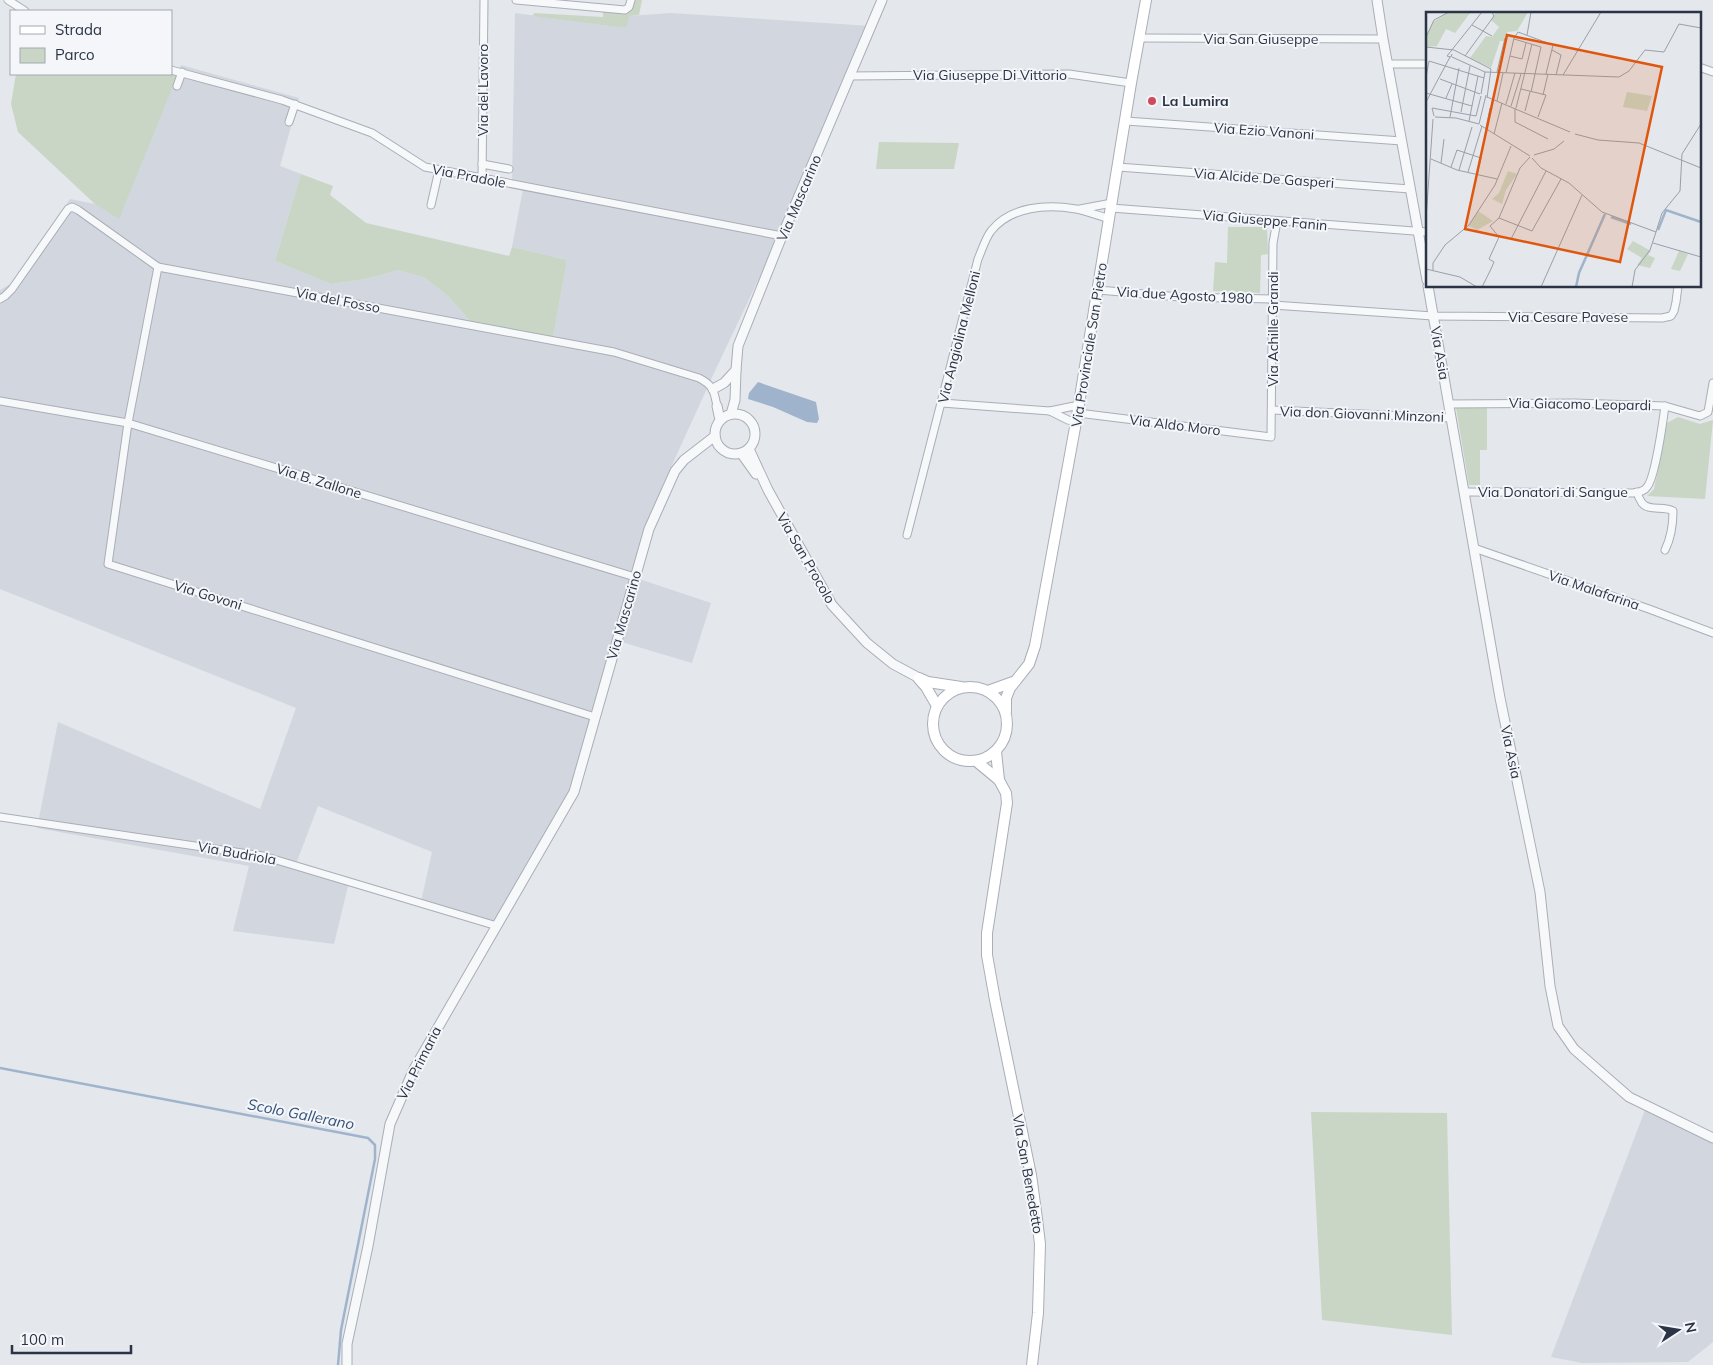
<svg xmlns="http://www.w3.org/2000/svg" width="1713" height="1365" font-family="Mulish,sans-serif">
<style>
.built{fill:#d2d6de}
.green{fill:#c9d6c5}
.water{fill:#9fb4cc}
.lines{fill:none;stroke-linecap:round;stroke-linejoin:round}
.stream{stroke:#9fb4cc;stroke-width:2.5}
.minor-casing{stroke:#a9aeb7;stroke-width:9}
.tertiary-casing{stroke:#a9aeb7;stroke-width:11}
.secondary-casing{stroke:#a9aeb7;stroke-width:12}
.minor{stroke:#f7f8fa;stroke-width:7}
.tertiary{stroke:#f7f8fa;stroke-width:9}
.secondary{stroke:#fff;stroke-width:10}
.poi-dot{fill:#d1495b;stroke:#f4f6f9;stroke-width:2}
.labels{text-anchor:middle;dominant-baseline:central;stroke-width:4;stroke-linejoin:round;paint-order:stroke}
.street-label{font-size:14px;fill:#2b3445;stroke:#f4f6f9}
.poi-label{font-size:14px;font-weight:bold;fill:#2b3445;stroke:#f4f6f9;text-anchor:start}
.water-label{font-size:15px;font-style:italic;fill:#34527a;stroke:#f4f6f9}
.inset-river{fill:none;stroke:#9fb4cc;stroke-width:2.5}
.inset-road{fill:none;stroke:#9a9fa9;stroke-width:1}
.view{fill:#df570f;fill-opacity:0.15;stroke:#df570f;stroke-width:2.5}
.inset-edge{fill:none;stroke:#2b3445;stroke-width:2.5}
</style>
<rect width="100%" height="100%" fill="#e4e7ec"/>
<!-- built -->
<g class="built">
<path d="M515,13L626,28L630,16L671,13L871,26L772,251L714,373L661,489L644,545L636,578L711,603L692,663L615,640L571,796L499,929L420,906L432,852L318,806L296,864L349,882L334,944L233,931L249,866L37,828L58,722L260,809L296,708L0,589V290L14,282L70,199L95,204L119,218L181,65L299,98L280,166L301,174L275,261L331,284L365,279L399,270L425,278L448,296L472,323L553,337L567,260L512,247L523,189L512,183Z"/>
<path d="M1645,1110L1713,1144V1342L1688,1362L1582,1363L1551,1357Z"/>
</g>
<!-- green -->
<g class="green">
<path d="M634,0H642L639,15L630,16L626,28L533,16L534,13L603,17V12C616,13 631,15 634,0Z"/>
<path d="M171,73L178,74L119,219L95,204L18,132L11,104L16,74H171Z"/>
<path d="M879,142L959,143L954,169H876Z"/>
<path d="M301,174L333,186L330,195L366,223L509,256L512,247L567,260L553,337L472,323L448,296L425,278L399,270L365,279L331,284L275,261Z"/>
<path d="M1228,227H1267L1268,254L1261,255L1260,293L1213,291L1215,262L1227,263Z"/>
<path d="M1456,408H1487V450H1480V485H1469Z"/>
<path d="M1678,417L1700,424L1713,420L1705,499L1647,496L1654,489L1667,423Z"/>
<path d="M1311,1112L1447,1113L1452,1335L1322,1320Z"/>
</g>
<!-- water -->
<path class="water" d="M758,382L816,402L819,419L817,423L807,422L773,407L748,399L749,393Z"/>
<g class="lines">
<!-- stream -->
<path class="stream" d="M0,1068L368,1138L375,1145V1159L341,1330L338,1365"/>
<!-- minor casing -->
<g class="minor-casing">
<g id="minor">
<path d="M8,0L25,11"/>
<path d="M516,0L625,10L629,7L631,0"/>
<path d="M1140,38L1383,39"/>
<path d="M1388,64H1427"/>
<path d="M1699,67L1713,72"/>
<path d="M171,70L282,100L372,133L425,167L782,236"/>
<path d="M849,76L1069,74L1131,83"/>
<path d="M177,86L182,72"/>
<path d="M1126,121L1402,141"/>
<path d="M289,122L295,104"/>
<path d="M482,164L509,169"/>
<path d="M1118,167L1410,189"/>
<path d="M482,179L484,0"/>
<path d="M431,205L439,170"/>
<path d="M1111,208L1427,232"/>
<path d="M1080,209L1112,203"/>
<path d="M158,267L128,423L108,564L595,717"/>
<path d="M1098,290L1180,297L1273,299"/>
<path d="M0,299L5,296L12,289L68,209L72,207L78,210L158,267L614,352L699,378C714,386 714,391 717,406"/>
<path d="M1273,305L1433,316L1662,318L1671,316L1674,311L1676,302L1678,286"/>
<path d="M0,401L128,423L635,577"/>
<path d="M942,403L1050,411"/>
<path d="M1449,404L1574,403L1665,406L1700,416L1708,412L1713,383"/>
<path d="M1272,410L1451,418"/>
<path d="M1078,413L1271,437L1273,243L1277,221"/>
<path d="M1076,422L1068,420L1050,411L1079,405"/>
<path d="M1464,492L1633,493C1638,492 1644,492 1647,487C1655,478 1663,421 1665,406"/>
<path d="M1637,492C1638,496 1640,500 1642,503C1649,512 1664,505 1673,511C1673,524 1671,538 1665,550"/>
<path d="M907,535L978,259C982,250 985,239 991,231C1011,206 1047,204 1076,209C1087,211 1099,216 1110,219"/>
<path d="M1474,548L1649,609L1713,633"/>
<path d="M0,817L263,856L497,926"/>
</g>
</g>
<!-- tertiary casing -->
<g class="tertiary-casing">
<g id="tertiary">
<path d="M1377,0L1383,39L1427,280"/>
<path d="M1428,286L1500,698L1540,892L1550,986L1558,1026L1574,1049L1629,1097L1713,1138"/>
<path d="M713,389L724,383L736,370"/>
<path d="M717,406L720,420"/>
<circle cx="735" cy="434" r="20"/>
<path d="M731,414L735,400L736,370L738,346L782,236L882,0"/>
<path d="M749,449L768,490L832,605L867,643L893,664L919,678"/>
<path d="M741,453L756,474"/>
<path d="M347,1365V1344L368,1246L390,1124L414,1069L574,792L649,529L675,471L684,460L715,436"/>
</g>
</g>
<!-- secondary casing -->
<g class="secondary-casing">
<g id="secondary">
<path d="M919,678L928,682L961,687"/>
<path d="M919,679L926,687L937,706"/>
<circle cx="970" cy="724" r="37"/>
<path d="M988,691L1013,682"/>
<path d="M1006,711V698L1010,688L1029,664L1035,646L1076,422L1131,83L1146,0"/>
<path d="M996,752L999,780L1006,793L1007,803L987,933V955L995,1000L1031,1175L1037,1219L1040,1244L1038,1313L1032,1365"/>
<path d="M976,761L999,780"/>
</g>
</g>
<!-- minor -->
<use href="#minor" class="minor"/>
<!-- tertiary -->
<use href="#tertiary" class="tertiary"/>
<!-- secondary -->
<use href="#secondary" class="secondary"/>
</g>
<!-- markers -->
<circle class="poi-dot" cx="1152" cy="101" r="5"/>
<g class="labels">
<!-- street labels -->
<g class="street-label">
<text x="1261" y="39">Via San Giuseppe</text>
<text x="990" y="75">Via Giuseppe Di Vittorio</text>
<text transform="translate(483 90) rotate(-90)">Via del Lavoro</text>
<text transform="translate(1264 131) rotate(4)">Via Ezio Vanoni</text>
<text transform="translate(469 176) rotate(11)">Via Pradole</text>
<text transform="translate(1264 178) rotate(4)">Via Alcide De Gasperi</text>
<text transform="translate(799 198) rotate(-67)">Via Mascarino</text>
<text transform="translate(1265 220) rotate(5)">Via Giuseppe Fanin</text>
<text transform="translate(1185 295) rotate(3)">Via due Agosto 1980</text>
<text transform="translate(338 300) rotate(11)">Via del Fosso</text>
<text x="1568" y="317">Via Cesare Pavese</text>
<text transform="translate(1273 329) rotate(-90)">Via Achille Grandi</text>
<text transform="translate(959 337) rotate(-76)">Via Angiolina Melloni</text>
<text transform="translate(1089 345) rotate(-81)">Via Provinciale San Pietro</text>
<text transform="translate(1440 353) rotate(80)">Via Asia</text>
<text transform="translate(1580 404) rotate(1)">Via Giacomo Leopardi</text>
<text transform="translate(1362 414) rotate(2)">Via don Giovanni Minzoni</text>
<text transform="translate(1175 425) rotate(7)">Via Aldo Moro</text>
<text transform="translate(319 481) rotate(17)">Via B. Zallone</text>
<text x="1553" y="492">Via Donatori di Sangue</text>
<text transform="translate(806 558) rotate(60)">Via San Procolo</text>
<text transform="translate(1594 590) rotate(19)">Via Malafarina</text>
<text transform="translate(208 595) rotate(17)">Via Govoni</text>
<text transform="translate(624 615) rotate(-74)">Via Mascarino</text>
<text transform="translate(1511 752) rotate(78)">Via Asia</text>
<text transform="translate(237 853) rotate(10)">Via Budriola</text>
<text transform="translate(419 1063) rotate(-63)">Via Primaria</text>
<text transform="translate(1028 1174) rotate(80)">VIa San Benedetto</text>
</g>
<!-- poi labels -->
<g class="poi-label">
<text x="1162" y="101">La Lumira</text>
</g>
<!-- water labels -->
<g class="water-label">
<text transform="translate(301 1114) rotate(11)">Scolo Gallerano</text>
</g>
</g>
<!-- overview -->
<g transform="translate(1426 12)">
<rect width="275" height="275" fill="#e4e7ec"/>
<path d="M23,0H45L29,21L20,17L11,34L0,35V25L7,10ZM70,0H102L91,19L81,20L79,29H74L65,56L44,46L60,24L66,25L73,15L65,8ZM201,80L226,84L221,99L197,95ZM82,159L91,162L80,178L76,192L66,187L73,181ZM52,199L67,209L51,218L43,214ZM207,229L225,239L222,243L229,246L224,256L211,253L216,246L201,237ZM253,239L262,242L254,259L245,257Z" fill="#c9d6c5"/>
<path class="inset-river" d="M185,205L205,212M232,218L240,198L275,210M150,275L153,261L179,202"/>
<path class="inset-road" d="M46,13L66,24M101,23L105,0M0,25L8,8L23,0M88,27L115,35L105,80M0,35L28,38L65,57L61,86M126,38L135,43L130,63M26,42L25,45L21,44L56,0M39,44L68,4L66,0M84,44L96,47L100,31M26,45L59,60L193,65L203,59L219,38L238,40L253,12L275,16M71,60L79,26M80,61L88,26L92,20L127,33L120,62M137,63L175,0M0,65L3,49L58,66M14,67L54,82M95,77L120,83L112,105M0,81L46,94M55,82L59,60M117,83L122,62M61,85L144,120M20,86L26,72M71,89L77,61M0,90L24,45M80,92L89,61M85,94L95,62M89,96V110L122,127M90,96L106,32M99,99L104,80M35,100L44,54M8,104L6,96L50,104L55,84M9,105L30,106L53,112L60,83M24,105L33,56M43,109L52,64M54,113L104,144M60,116L64,96M68,122L76,91M149,122L172,128L213,131L275,156M108,143L128,137L138,129M106,146L115,156L143,171L176,200L230,220L224,238L209,258L206,275M5,147L31,158L71,167M15,151L18,127M25,155L31,138L55,146L51,162M33,158L46,115M42,160L56,114M73,206L106,219L135,167M0,207L7,107M230,220L236,201L254,179L256,142L275,112M85,227L120,159M227,231L275,245M0,257L34,265L51,275M7,258V251L19,233L43,213L69,173L85,134M56,275L65,257L68,250L63,247L73,225L64,214L73,206L94,156L104,145M115,275L156,183"/>
<path class="view" d="M81,23L236,55L194,250L39,217Z"/>
<rect width="275" height="275" class="inset-edge"/>
</g>
<!-- legend -->
<rect x="10" y="10" width="162" height="65" fill="#f4f6f9" stroke="#a4a8b1"/>
<rect x="20" y="26" width="25" height="8" fill="#ffffff" stroke="#a4a8b1"/>
<text x="55" y="35" font-size="15" fill="#2b3445">Strada</text>
<rect x="20" y="48" width="25" height="15" fill="#c9d6c5" stroke="#a4a8b1"/>
<text x="55" y="60" font-size="15" fill="#2b3445">Parco</text>
<!-- north arrow -->
<g transform="translate(1678 1330) rotate(78)" stroke="#f4f6f9" stroke-width="4" paint-order="stroke">
<path d="M0-4L9 19L0 12L-9 19Z" fill="#2b3445"/>
<text y="-8" font-size="14" font-weight="bold" text-anchor="middle" fill="#2b3445">N</text>
</g>
<!-- scale -->
<path d="M12 1345v8h119v-8" fill="none" stroke="#2b3445" stroke-width="2.5"/>
<text x="20" y="1345" font-size="15" fill="#2b3445" stroke="#f4f6f9" stroke-width="4" paint-order="stroke">100 m</text>
</svg>
